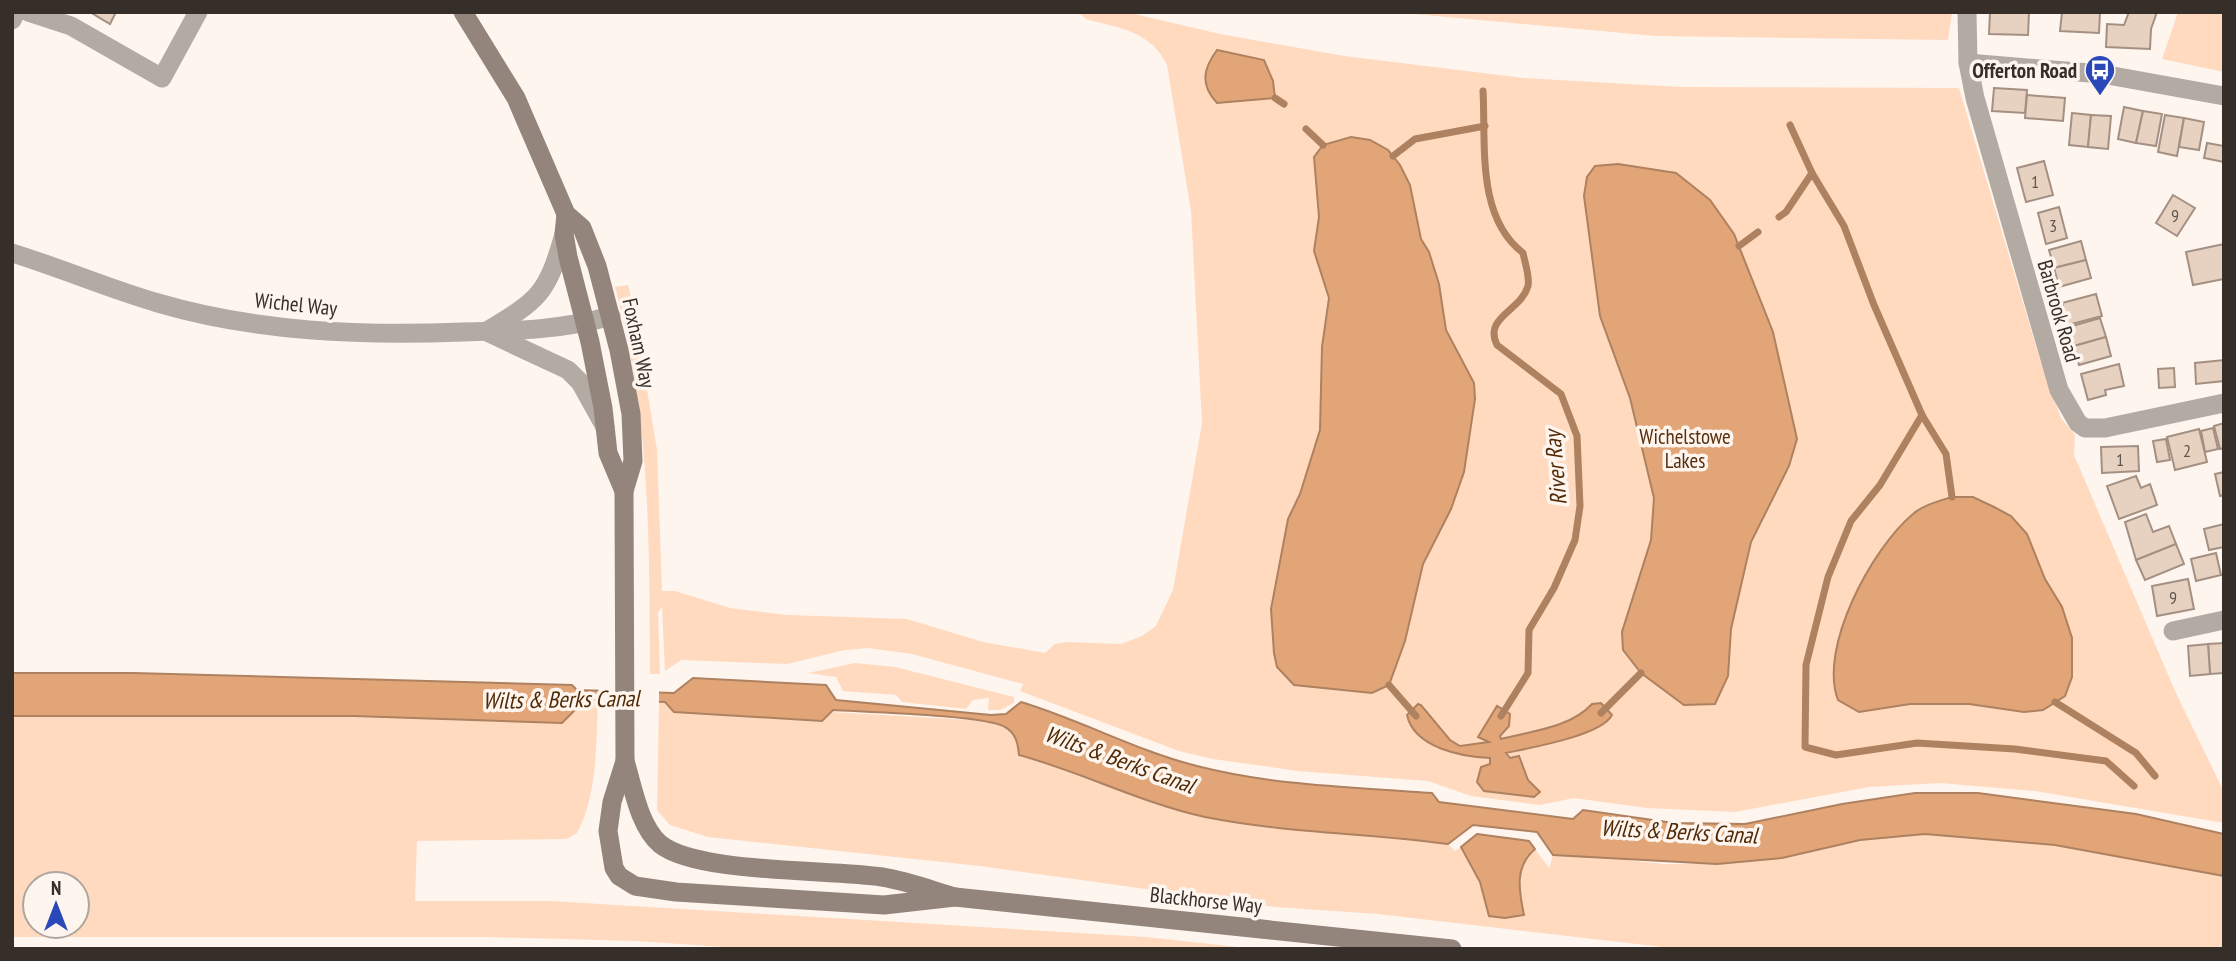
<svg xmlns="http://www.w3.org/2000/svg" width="2236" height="961" font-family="'PT Sans Narrow',sans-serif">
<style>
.green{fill:#ffdabf;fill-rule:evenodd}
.water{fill:#e2a578;stroke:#ae8160;stroke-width:2}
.pier{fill:#fef5ef}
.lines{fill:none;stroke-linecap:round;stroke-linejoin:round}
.stream{stroke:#ae8160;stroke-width:7}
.building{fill:#e7d2c2;stroke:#a49082;stroke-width:2}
.minor{stroke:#b4aaa4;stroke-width:19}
.tertiary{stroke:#b4aaa4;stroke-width:19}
.secondary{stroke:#93857c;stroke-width:19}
.labels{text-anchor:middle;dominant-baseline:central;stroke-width:7;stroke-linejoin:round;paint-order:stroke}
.number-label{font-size:18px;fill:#62574e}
.poi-label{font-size:21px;font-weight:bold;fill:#362e28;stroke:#fef5ef;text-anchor:end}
.street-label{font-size:21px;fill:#362e28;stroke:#fef5ef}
.park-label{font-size:21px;fill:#572f0c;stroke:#fef5ef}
.water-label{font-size:23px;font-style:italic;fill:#512a06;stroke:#fef5ef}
</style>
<rect width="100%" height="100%" fill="#fef5ef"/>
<!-- green -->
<g class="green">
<path d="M1078,12H1126L1220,34L1344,56L1524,78L1681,87L1959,88L2041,363L2061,418L2075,435L2074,455L2175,691L2224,792V823L2035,791L1940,783L1869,787L1735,812L1647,808L1574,798L1540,805L1471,796L1428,781L1298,771L1213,759L1179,751L1020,691L1023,684L912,654L868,648L845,650L787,664L681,660L665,671L662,607L658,612L660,674H650C649,537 651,421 615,287L628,285L641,341L640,347L657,450L662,591H675L730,608L787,615L907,619L983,642L1045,653L1055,644L1068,642L1121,644L1142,636L1156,626L1173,590L1202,423L1191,211L1167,65C1151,31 1119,28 1086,19Z"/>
<path d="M1392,12H1952L1948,40L1656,36Z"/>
<path d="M2178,12H2224V72L2162,59Z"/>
<path d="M855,663L895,667L1014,697V703L1000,710H988L989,698L973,700L966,709L902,702L896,695L843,691L836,677L808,673Z"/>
<path d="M585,699H598C596,742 598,794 577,833L566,839L417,841L415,901H550L1146,937L1257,949H754L635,941L485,937H12V716H354L561,723ZM35,884H77V926H35Z"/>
<path d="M659,702L971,720L1004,726L1015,736L1019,755L1068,768L1159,805L1205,817L1267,827L1406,838L1448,844L1455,851L1461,847L1480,882L1489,916L1505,918L1524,915C1520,890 1514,867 1535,849L1549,868L1553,855L1566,854L1665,864H1717L1782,858L1860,840L1925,834L2055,845L2224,876V949H1680L1378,914L1275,907L980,866L708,837L670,825L657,810Z"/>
</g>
<!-- water -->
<g class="water">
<path d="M1217,50L1264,60L1273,81L1275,98L1217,103C1200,85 1203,69 1217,50Z"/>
<path d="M1351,137L1370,140L1388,150L1400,165L1410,185L1421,239L1429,252L1439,284L1446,330L1474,383L1475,399L1464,472L1451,509L1423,564L1405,641L1389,685L1372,693L1294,685L1277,667L1274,653L1271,609L1288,519L1300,494L1320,430L1322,347L1329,298L1314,251L1319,217L1314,157L1323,145Z"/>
<path d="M1618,164L1676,173L1710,200L1734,234L1773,332L1797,439L1789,466L1751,542L1731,629L1728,676L1715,704L1684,705L1641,673L1623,650L1622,632L1651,540L1654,498L1630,398L1600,316L1584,196L1587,177L1595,166Z"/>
<path d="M1952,497H1973L1994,507L2011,516L2027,534L2045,579L2062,607L2072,638V677L2065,696L2043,710L2024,712L1969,704H1910L1859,712L1838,700C1818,648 1872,548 1913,514C1923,505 1939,501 1952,497Z"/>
<path d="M12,673H133L572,685L577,690L674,693L693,678L826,685L836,700L991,715L1006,714L1021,702C1081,720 1137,751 1197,766C1274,786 1354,787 1432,793L1439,802L1573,819L1583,810L1674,823L1745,824L1842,804L1915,793H1978L2136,814L2224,834V876L2055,845L1925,834L1860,840L1782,858L1717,864L1553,855L1537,832L1473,825L1448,844C1368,833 1285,833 1205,817C1141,803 1082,772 1019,755C1018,744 1016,733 1005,727C985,715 865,712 833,710L822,721L674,712L665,702L586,699L562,723L354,716H12Z"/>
<path d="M1601,703L1612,715C1601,736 1529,748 1506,753L1510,758L1519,756L1528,780L1540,792L1534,797L1484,791L1477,782L1481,767L1490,764V758C1463,757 1414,748 1407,715L1418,704L1421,705L1450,740L1460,746L1489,742L1478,737L1497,706L1510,714L1509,726L1500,736L1501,739C1531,731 1570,728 1592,704Z"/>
<path d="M1477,834L1529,841L1535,849C1514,867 1519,891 1524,915L1505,918L1489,916L1480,882L1461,847Z"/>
</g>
<!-- pier -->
<path class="pier" d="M599,687L659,689V705L598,703Z"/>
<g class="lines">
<!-- stream -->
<g class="stream">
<path d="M1483,91C1486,144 1476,217 1523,253C1525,263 1530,277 1528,286C1521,311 1483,317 1497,345L1561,394L1577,436L1580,506L1575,540L1554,588L1529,630L1528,673L1501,716"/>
<path d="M1275,98L1284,104"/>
<path d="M1790,125L1812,173L1844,226L1874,305L1922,415L1946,454L1952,497"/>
<path d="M1306,129L1323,145"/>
<path d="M1393,156L1415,139L1485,126"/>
<path d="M1779,217L1786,212L1812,173"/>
<path d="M1739,246L1758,232"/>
<path d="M1922,415L1880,485L1851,521L1828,577L1806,665L1805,747L1836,755L1917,743L2015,749L2106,761L2134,786"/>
<path d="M1389,685L1416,716"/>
<path d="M2055,702L2136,753L2155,776"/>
<path d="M1601,713L1641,673"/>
</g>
</g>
<!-- building -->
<g class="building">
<path d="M90,12H116L110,24Z"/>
<path d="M1990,12H2029L2028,35L1989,34Z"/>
<path d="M2062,12H2100L2099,33L2060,31Z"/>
<path d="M2129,12H2157L2151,29L2150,49L2106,47L2107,24L2124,25Z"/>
<path d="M1994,88L2027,90L2025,113L1992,111Z"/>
<path d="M2027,95L2065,98L2063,121L2025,118Z"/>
<path d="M2124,107L2143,111L2136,143L2118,139Z"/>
<path d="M2143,111L2162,114L2156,146L2136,143Z"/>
<path d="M2072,113L2091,115L2088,147L2069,145Z"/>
<path d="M2091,115L2111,116L2108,149L2088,147Z"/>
<path d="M2165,115L2184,118L2177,156L2158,152Z"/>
<path d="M2184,118L2204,122L2199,150L2179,147Z"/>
<path d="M2207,143L2224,146V162L2204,158Z"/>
<path d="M2044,161L2053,195L2026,202L2017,168Z"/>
<path d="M2173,195L2195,208L2177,236L2156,223Z"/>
<path d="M2059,207L2067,238L2046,244L2038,213Z"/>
<path d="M2081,241L2086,260L2054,268L2049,250Z"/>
<path d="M2224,244V279L2193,285L2186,252Z"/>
<path d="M2086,260L2091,278L2059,287L2054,268Z"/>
<path d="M2096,294L2102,316L2068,325L2062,303Z"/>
<path d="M2100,318L2106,337L2074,346L2069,327Z"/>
<path d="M2106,337L2111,356L2079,365L2074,346Z"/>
<path d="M2224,360V381L2196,384L2195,363Z"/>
<path d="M2119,364L2124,386L2105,390L2106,395L2088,400L2081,374Z"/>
<path d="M2174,368L2175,387L2159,388L2158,369Z"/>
<path d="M2224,423V448L2220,449L2214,426Z"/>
<path d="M2213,428L2218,449L2205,452L2201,431Z"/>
<path d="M2199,429L2207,462L2175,470L2167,437Z"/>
<path d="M2166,439L2170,460L2157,462L2153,441Z"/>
<path d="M2138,446L2139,471L2102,473L2101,447Z"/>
<path d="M2224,472V495L2220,496L2215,474Z"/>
<path d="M2136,476L2141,488L2150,484L2157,505L2119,519L2107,486Z"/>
<path d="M2146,514L2153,532L2169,526L2176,544L2136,560L2125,522Z"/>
<path d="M2224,524V547L2209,550L2204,529Z"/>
<path d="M2176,544L2184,564L2145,580L2136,560Z"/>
<path d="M2216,553L2221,575L2196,581L2191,559Z"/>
<path d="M2188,579L2194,609L2157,616L2152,586Z"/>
<path d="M2224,643V673L2210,674L2208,644Z"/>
<path d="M2208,644L2210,674L2190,676L2188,646Z"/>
</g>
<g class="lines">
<!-- minor -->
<g class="minor">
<path d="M28,12L71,26L162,78L198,12"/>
<path d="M1967,12L1968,63L1975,98L2059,390L2078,423L2085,428H2105L2224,403"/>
<path d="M12,20L16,12"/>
<path d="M1968,63L2102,74L2224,96"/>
<path d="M2173,631L2224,620"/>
</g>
<!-- tertiary -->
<g class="tertiary">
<path d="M12,253C61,268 109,289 158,303C257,332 361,336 463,332C514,331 562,330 611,316"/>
<path d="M487,331C540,299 547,294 564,234"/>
<path d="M489,333L568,370L580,382L605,427"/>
</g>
<!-- secondary -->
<g class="secondary">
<path d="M463,12L516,98L566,214L582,228L597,266L619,350L631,414L633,461L624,491L625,761L612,802L608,831L614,868L619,876L635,886L676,892L884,905L955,897"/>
<path d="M566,214L564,234L568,257L590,342L603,408L608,453L624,491"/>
<path d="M625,761C633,787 639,826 660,844C697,874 832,869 882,877C907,881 931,890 955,897L1452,949"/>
</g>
</g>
<!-- icons -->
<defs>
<g id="bus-pin" transform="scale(1.575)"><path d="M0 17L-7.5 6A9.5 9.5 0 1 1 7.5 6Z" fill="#2b48b8" stroke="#fef5ef"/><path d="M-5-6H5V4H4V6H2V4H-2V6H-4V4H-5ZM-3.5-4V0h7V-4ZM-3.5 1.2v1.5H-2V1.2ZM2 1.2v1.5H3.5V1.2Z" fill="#fff"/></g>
</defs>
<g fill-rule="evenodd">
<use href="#bus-pin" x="2100" y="70"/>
</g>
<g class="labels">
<!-- number labels -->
<g class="number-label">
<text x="2035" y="181">1</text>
<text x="2175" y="215">9</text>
<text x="2053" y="225">3</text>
<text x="2187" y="450">2</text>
<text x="2120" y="459">1</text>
<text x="2173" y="597">9</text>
</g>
<!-- poi labels -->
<g class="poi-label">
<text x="2077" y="70">Offerton Road</text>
</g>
<!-- street labels -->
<g class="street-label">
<text transform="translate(296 304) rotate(6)">Wichel Way</text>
<text transform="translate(2059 311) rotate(74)">Barbrook Road</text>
<text transform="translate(639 343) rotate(78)">Foxham Way</text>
<text transform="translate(1206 900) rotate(6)">Blackhorse Way</text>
</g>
<!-- park labels -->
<g class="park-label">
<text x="1685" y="436">Wichelstowe<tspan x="1685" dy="24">Lakes</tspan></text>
</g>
<!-- water labels -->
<g class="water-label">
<text transform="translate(1555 468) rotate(-95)">River Ray</text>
<text transform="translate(561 699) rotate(-1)">Wilts &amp; Berks Canal</text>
<text transform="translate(1120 759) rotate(20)">Wilts &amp; Berks Canal</text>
<text transform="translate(1679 831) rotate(3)">Wilts &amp; Berks Canal</text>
</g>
</g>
<!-- border -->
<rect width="2236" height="961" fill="none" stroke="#362e28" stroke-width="28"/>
<!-- north arrow -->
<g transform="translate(56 905)"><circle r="33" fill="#fef5ef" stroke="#aea59f" stroke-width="2"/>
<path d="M0-5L12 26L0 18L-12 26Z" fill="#2b48b8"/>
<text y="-10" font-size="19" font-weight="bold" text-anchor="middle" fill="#362e28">N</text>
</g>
</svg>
